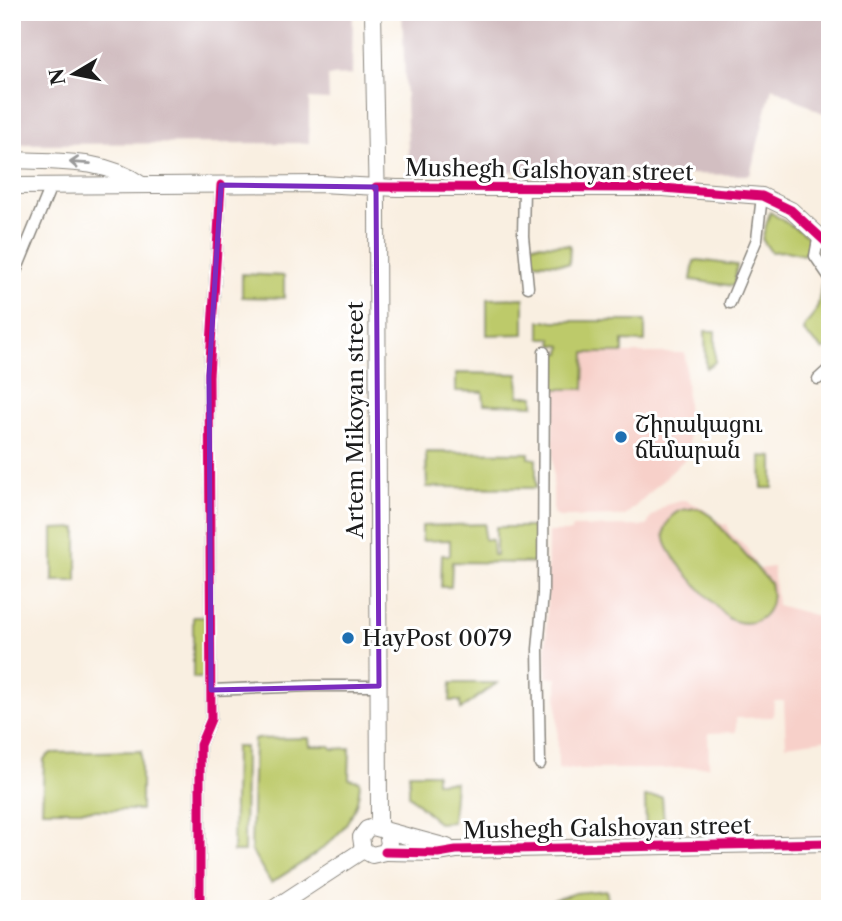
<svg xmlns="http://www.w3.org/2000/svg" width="842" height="921" font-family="'Libre Caslon Text','Noto Serif Armenian',serif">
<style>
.built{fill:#f7d0c9}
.industrial{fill:#d2bec1}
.green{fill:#bdca6b;stroke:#6c7344;stroke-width:2}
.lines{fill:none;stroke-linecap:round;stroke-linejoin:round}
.street-casing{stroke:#8a867e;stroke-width:13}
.secondary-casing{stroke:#8a867e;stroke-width:18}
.street{stroke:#fff;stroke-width:10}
.secondary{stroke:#fff;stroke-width:16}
.cycleway-casing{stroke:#fff;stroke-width:13}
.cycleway{stroke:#d6006c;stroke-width:9}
.oneway{stroke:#999}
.marked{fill:none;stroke:#7b2cbf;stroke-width:5;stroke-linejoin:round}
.poi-dot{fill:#1f6fb2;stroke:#fff;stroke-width:2.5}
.labels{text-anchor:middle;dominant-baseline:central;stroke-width:6;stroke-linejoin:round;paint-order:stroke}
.street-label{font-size:23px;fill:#1c1c1c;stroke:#fff}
.poi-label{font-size:23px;fill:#1c1c1c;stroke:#fff;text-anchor:start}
</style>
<rect width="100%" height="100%" fill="#fff"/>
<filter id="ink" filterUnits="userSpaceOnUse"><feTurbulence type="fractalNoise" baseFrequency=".0143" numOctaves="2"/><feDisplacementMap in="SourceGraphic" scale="14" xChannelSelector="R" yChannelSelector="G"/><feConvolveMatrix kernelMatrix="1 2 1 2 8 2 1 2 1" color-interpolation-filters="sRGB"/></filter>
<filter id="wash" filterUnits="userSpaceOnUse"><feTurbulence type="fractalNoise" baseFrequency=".00686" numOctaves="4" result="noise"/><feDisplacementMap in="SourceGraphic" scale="28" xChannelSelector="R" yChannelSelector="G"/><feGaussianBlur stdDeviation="1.57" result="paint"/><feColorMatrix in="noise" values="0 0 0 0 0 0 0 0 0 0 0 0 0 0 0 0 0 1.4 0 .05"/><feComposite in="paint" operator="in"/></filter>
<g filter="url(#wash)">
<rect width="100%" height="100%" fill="#f9efe1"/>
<!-- built -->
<g class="built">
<path d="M553,353H685L689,450L687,457L625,516L559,517L553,514Z"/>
<path d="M685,500L701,507L723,525L727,524L729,532L747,548L758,569L773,567L777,605L821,617L830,623V670H821L822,685H830V739L786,745L784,701H774L773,717L736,718V732L708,733L709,766L662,769H558L557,678L546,677L548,532H571L572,527L647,526L651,517L666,505Z"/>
</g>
<!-- industrial -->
<g class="industrial">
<path d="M12,12H353L352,75L328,76L329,100L309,99V143L12,144Z"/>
<path d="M402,12H830V117L772,87L750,175L409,170Z"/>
</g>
<!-- green -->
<g class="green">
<path d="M770,212L810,238V248L803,255L786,251L771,252L762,239Z"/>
<path d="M528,244L570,245L569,264L527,262Z"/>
<path d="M698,260L737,265L734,286L691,280L694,261Z"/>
<path d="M242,274L284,276V298L242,297Z"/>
<path d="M821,286L830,302V345L823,350L804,332L805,325C818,313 819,303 821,286Z"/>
<path d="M524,298V334L487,335V299Z"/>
<path d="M540,321H645V342L623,341V353H585L584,389H553V353H561L562,346L553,345L552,338H540Z"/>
<path d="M705,331H715V362L706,368Z"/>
<path d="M456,373L518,374L519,396H534V405L484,404L483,392L456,391Z"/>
<path d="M426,452L529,453V458L536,459V488L427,487Z"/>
<path d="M761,456L773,457V488H762Z"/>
<path d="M698,508L711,516L770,583C777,612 758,631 729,619C714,603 668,559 665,539C663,533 666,525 670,519C676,509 687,509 698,508Z"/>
<path d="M485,524L484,539L492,540L493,555H496V527H539V563L452,562L451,587H441L442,555H450V540L422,541V526Z"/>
<path d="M77,528V581H53V529Z"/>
<rect x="193" y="617" width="12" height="61"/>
<path d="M451,683H497L461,709L460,701H450Z"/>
<path d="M309,738L310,746H330L333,749L350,748L349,779L360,781C359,834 310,857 271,883L251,850L254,739Z"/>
<path d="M235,747H245L244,852H233Z"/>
<path d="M141,751V810H42L44,759L51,753Z"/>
<path d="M409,773H436V782H455L452,822L438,823L409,795Z"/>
<path d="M645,797H662L664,822L663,832L646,833Z"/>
<path d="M606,890L610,909H551L553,907L549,904L550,901L575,893Z"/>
</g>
</g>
<g filter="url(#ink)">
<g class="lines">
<!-- street casing -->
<g class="street-casing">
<g id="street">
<path d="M524,188L523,236L528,287"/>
<path d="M819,234L815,256L830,278"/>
<path d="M12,281L51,186"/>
<path d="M730,303L757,239L762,196"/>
<path d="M818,379L830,368"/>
<path d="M211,690L311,686H379"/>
<path d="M540,764L538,649L543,594L544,352"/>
<path d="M200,909V745L211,719L209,376L221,185"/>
</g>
</g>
<!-- secondary casing -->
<g class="secondary-casing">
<g id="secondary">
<path d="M373,12L377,206L379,828"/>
<path d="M12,160C57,162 104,158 142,185"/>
<path d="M12,186L320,184L397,188H663L762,196L791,210L830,246"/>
<path d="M387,833L389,844L385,852L372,855L363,850L361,837L367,829L373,827L447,847"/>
<path d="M385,852L438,853L456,850L830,843"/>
<path d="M273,909L363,850"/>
</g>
</g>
<!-- street -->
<use href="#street" class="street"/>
<!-- secondary -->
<use href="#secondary" class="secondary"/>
<!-- cycleway casing -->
<g class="cycleway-casing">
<g id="cycleway">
<path d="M376,187L663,188L762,196L791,210L830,246"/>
<path d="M385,852L438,853L456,850L830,843"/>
<path d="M200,909V745L211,719L209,376L221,185"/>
</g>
</g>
<!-- cycleway -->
<use href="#cycleway" class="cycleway"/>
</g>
<!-- one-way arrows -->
<defs><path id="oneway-shaft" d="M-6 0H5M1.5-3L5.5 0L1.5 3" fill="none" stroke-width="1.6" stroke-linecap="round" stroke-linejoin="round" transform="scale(1.75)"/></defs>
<use class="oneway" href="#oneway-shaft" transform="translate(80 163) rotate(-177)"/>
</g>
<!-- marked area -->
<path class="marked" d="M221,185L376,187L379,686L211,690L209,376Z"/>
<!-- markers -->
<g class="poi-dot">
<circle cx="621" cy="437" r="7"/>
<circle cx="348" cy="638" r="7"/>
</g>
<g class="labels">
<!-- street labels -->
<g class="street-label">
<text transform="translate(549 170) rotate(1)">Mushegh Galshoyan street</text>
<text transform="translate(355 420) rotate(-90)">Artem Mikoyan street</text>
<text transform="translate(607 828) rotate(-1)">Mushegh Galshoyan street</text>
</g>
<!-- poi labels -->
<g class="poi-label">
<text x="635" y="424">Շիրակացու<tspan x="635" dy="26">ճեմարան</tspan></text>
<text x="362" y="638">HayPost 0079</text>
</g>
</g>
<!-- margin -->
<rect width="842" height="921" fill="none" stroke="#fff" stroke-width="42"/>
<!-- north arrow -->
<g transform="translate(74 74) rotate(260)" stroke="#ffffff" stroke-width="5" paint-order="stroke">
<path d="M0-5L12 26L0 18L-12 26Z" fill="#1c1c1c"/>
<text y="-10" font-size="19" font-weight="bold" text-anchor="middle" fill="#1c1c1c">N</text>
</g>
</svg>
